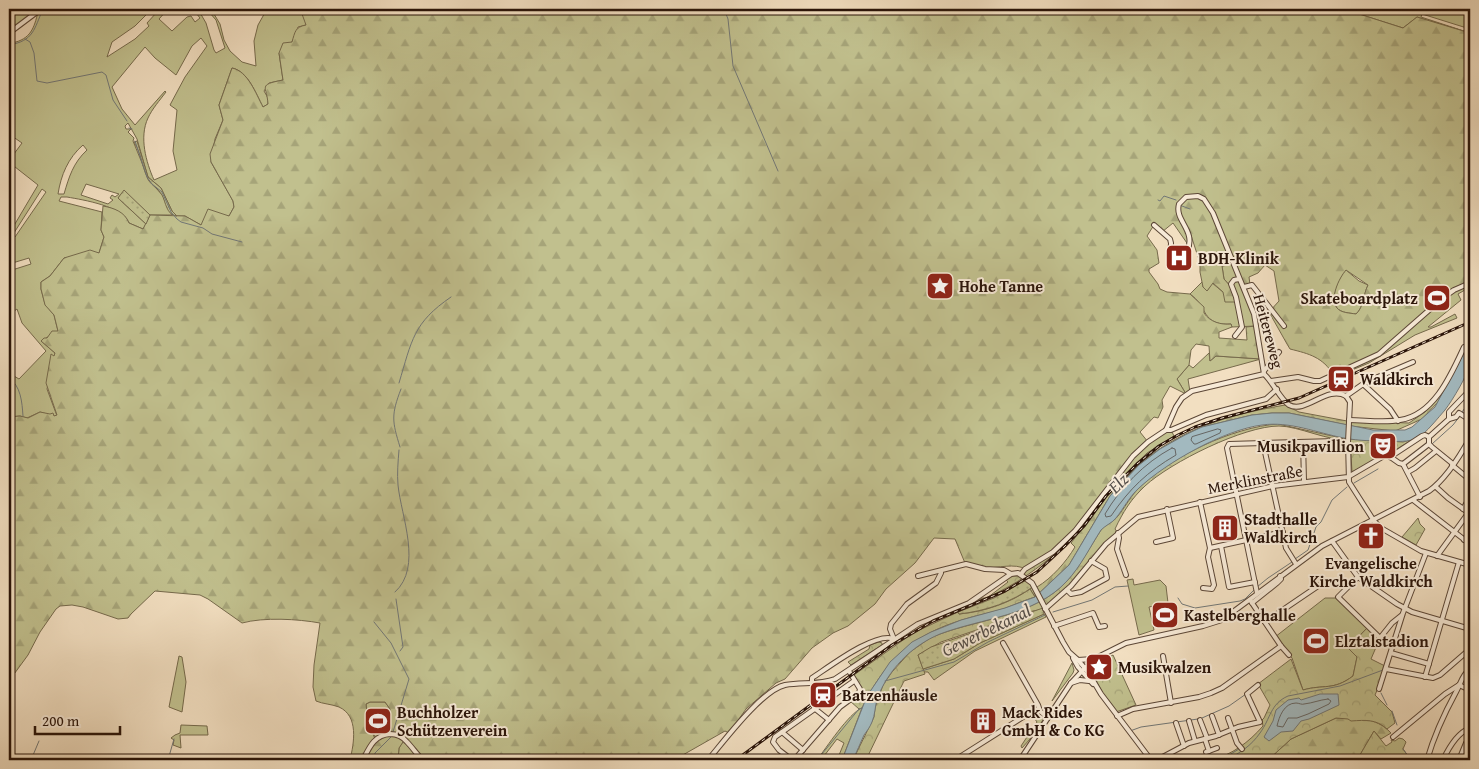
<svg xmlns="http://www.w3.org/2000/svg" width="1479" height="769" font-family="'Gentium Book Plus',serif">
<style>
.grass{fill:#c1c08e;stroke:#766a4c;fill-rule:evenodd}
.forest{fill:url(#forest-firs);stroke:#766a4c;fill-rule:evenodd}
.wetland{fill:url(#wetland-marsh);stroke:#766a4c}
.park{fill:url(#park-crowns);stroke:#766a4c}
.garden{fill:url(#garden-dots);stroke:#766a4c}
.water{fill:#a2b9bf;stroke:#727776}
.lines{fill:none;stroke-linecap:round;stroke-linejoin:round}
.shore{stroke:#666664;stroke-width:1}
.stream{stroke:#727776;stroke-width:1}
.minor-casing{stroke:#5c4737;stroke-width:6}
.minor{stroke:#f7ead7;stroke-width:4}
.rail-casing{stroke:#2a1409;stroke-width:3}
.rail{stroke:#f7ead7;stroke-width:1;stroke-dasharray:4;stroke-linecap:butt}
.labels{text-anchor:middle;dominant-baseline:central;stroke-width:4;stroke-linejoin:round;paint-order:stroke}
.poi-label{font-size:16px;font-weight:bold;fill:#2a1409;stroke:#f7ead7;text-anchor:start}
.street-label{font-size:16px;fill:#2a1409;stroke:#f7ead7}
.water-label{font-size:18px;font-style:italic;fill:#544e49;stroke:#f7ead7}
</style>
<defs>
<pattern id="forest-firs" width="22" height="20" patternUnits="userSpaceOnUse" patternTransform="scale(1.25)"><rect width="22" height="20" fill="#c1c08e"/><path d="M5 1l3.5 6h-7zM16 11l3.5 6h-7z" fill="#a6a479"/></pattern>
<pattern id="wetland-marsh" width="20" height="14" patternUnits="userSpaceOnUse" patternTransform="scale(1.25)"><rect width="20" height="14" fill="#c1c08e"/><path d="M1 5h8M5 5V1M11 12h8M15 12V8" fill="none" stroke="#a6a479"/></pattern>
<pattern id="park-crowns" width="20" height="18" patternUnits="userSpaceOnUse" patternTransform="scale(1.25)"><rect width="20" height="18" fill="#c1c08e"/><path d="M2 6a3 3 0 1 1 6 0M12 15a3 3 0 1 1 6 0" fill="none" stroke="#a6a479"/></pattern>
<pattern id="garden-dots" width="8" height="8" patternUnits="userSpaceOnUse" patternTransform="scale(1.25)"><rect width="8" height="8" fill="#c1c08e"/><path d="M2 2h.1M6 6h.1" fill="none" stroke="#a6a479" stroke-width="1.8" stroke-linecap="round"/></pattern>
</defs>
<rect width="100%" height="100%" fill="#f2dfc1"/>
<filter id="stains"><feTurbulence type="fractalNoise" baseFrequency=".004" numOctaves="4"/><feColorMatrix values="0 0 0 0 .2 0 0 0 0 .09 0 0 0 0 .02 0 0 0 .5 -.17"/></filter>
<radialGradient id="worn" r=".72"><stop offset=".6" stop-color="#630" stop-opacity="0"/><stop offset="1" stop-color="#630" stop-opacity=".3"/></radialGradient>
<!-- grass -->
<g class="grass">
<path d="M9,9H152L135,26L112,42L107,57L135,39L149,26L147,23L157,12L154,9H168L159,19L172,31L187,17L191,16L195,22L200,18L196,13L199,11L206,23L214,50L216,53L225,48L216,20L209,12L211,9L220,24L224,40L230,51L242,62L256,66L254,41L258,25L267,9H316L306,11V25L298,27L292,42L279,53L283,80L269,83L264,91L268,98V104L263,107C256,94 248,71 232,68L219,105L223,120L215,139L211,162L233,201L234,207L229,216L201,225L185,216H177L172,211L161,188L148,177L137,139L128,123L125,126L126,129H131L128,132L134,138L133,141L149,180L163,196L167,207L172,215H150L124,191L118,198L146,224L143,229L129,223C122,206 84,200 67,197H61L59,201L102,212L101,230L104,237L99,253L64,258L50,276L41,282V289L45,304L54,315L58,331L41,341L55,353L47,389L57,416H54L40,412L27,418L20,416L9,417V373L19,379L46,351L22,323L17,309L9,315V271L31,264L29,258L9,264V234L38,185L10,163L9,165V157L11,158L22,143L9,134ZM38,12C34,28 31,39 12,43L9,34L21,27ZM201,38L207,46L185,77L170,105L177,110L173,151L177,170L154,180C146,162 139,137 148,118C152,109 160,100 166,92L165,91L135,125L122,109L112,87L145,47L155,58L176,75L192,46ZM83,145L87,150C73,163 69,177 64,194H58C61,175 68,158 83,145ZM86,184L119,194L115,197L112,195L110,198L113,200L108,204L81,195ZM42,189L46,192L15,237L12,236Z"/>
<path d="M1354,9H1470V29L1422,14L1421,17L1470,33L1417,17L1403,28L1356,13Z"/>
<path d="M1234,264L1244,287L1256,326L1232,327L1231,324C1201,326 1208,306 1190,294L1203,281V287L1207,291L1212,283L1223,292L1231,287L1224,279L1222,266Z"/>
<path d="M1346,270L1359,281L1368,285C1363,295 1364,307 1356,314C1350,313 1341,313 1337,308C1329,298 1339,277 1346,270Z"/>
<path d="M1470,282V287L1458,294L1461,300L1428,327H1431L1455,314L1457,318L1415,335L1369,363L1335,377L1334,375L1428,308L1426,304L1446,287Z"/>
<path d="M1209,353L1210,361L1216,356L1261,359L1188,379L1190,392L1186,394L1177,379L1189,365L1193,368Z"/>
<path d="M1133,579L1134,585L1160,580L1166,586L1168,603L1149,607L1154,630L1139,635L1127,580Z"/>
<path d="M1325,598H1337L1368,627L1348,647L1357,657L1353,676C1333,691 1324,684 1303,690L1292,658L1275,637Z"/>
<path d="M1044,614L1046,617L975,651L934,680L928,672H924L923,669L954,659L980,643Z"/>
<path d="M179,656L182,657L186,682L182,712L169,707Z"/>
<path d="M1072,663L1074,670L1073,673L1052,701Z"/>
<path d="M370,702H385L390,709V718L387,722L391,731L390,735L376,739L368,722L366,704Z"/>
<path d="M862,708L842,760H837L844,743L837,739L821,760H817C826,748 849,713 862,708Z"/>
<path d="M1037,713L1042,716L1043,720L1030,739L1022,748L1021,746L1037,722L1032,715Z"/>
<path d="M181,725L207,726L208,735H180L181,748L173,745L174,740L171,738L175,735L180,733Z"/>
<path d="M404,740L421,760H398L399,748Z"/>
</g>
<!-- forest -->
<g class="forest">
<path d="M316,9H1354L1356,13L1403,28L1417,17L1470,33V282L1449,292L1446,288L1426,304L1428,308L1379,354L1334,375C1322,357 1310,354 1290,349L1287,344L1269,312L1279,301L1274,271L1265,265L1258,273L1249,277L1250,285L1244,287L1234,264L1222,266L1224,279L1231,287L1235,302H1225L1223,292L1213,283L1207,291L1203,287L1200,272V263L1189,229H1188L1189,246L1173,223L1162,232L1154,225L1147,236L1157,250L1159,263L1149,269V272L1158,284L1160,289L1167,292L1190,294L1204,307V313C1210,322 1221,325 1231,324L1232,327L1219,332V338L1247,340L1246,327L1256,326L1261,359L1216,356L1210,361L1209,346L1196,344L1191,350L1189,365L1177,379L1186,394L1170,386L1162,400L1163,407L1158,418L1154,417L1140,432L1148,442L1075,531L1053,552L1025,569C1016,563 997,568 985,568C978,567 972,565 965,563L955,539L934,538L915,563L886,589L875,604L848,626L833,633L812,648L785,679L776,683L746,709L729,733L725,731L674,760H424L405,739L399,748L398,760H350C354,743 359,716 339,707C331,704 323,704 316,701L313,687L314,665L320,623C298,619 264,617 242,623L208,599L200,595L155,591L131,614L128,618L118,619L83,607L72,605L60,606L56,609L40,632L28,655L9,681V417L20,416L28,418L40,412L50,414L53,413L54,416L57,415L46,383L51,354L54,356L55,353L41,341L44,338H47L52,331H58L54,315L45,305L41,289V282L50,276L64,258L90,250L99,253L104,237L101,230L103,206C114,208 125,212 129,223L143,229L150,215L185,216L201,225L208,209L229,216L234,207L233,201L211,162L210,154L223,120L219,105L232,68C248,71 256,94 263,107L268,104C267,86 257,85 283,80L279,53L283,43L292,42C295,32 295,27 306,25L302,14ZM1346,270L1368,285C1363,295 1364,307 1356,314C1350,313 1341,313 1337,308C1329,299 1339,278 1346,270ZM370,702H385L390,709V718L387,722L391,731L390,735L375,739L368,722L366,704Z"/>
<path d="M1285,405L1299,412L1347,421V425L1289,413H1272L1252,415L1202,427L1185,435L1160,449L1139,465L1120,484L1110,496L1069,565L1035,597L1030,589L1034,586L1037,587C1052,578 1066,562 1075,547L1071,543C1086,524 1100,503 1116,486C1165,434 1216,417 1285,405Z"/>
<path d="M1336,718C1357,719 1375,716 1391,733L1381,739L1374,731L1357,760H1268L1291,739Z"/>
</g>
<!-- wetland -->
<path class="wetland" d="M137,141L148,177L161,188L172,211L177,216C166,215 166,202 162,195C158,188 149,184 147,177C142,166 141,154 135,144L134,142Z"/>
<!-- park -->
<g class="park">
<path d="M1470,336V341L1438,402L1422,419L1395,431L1350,426V421L1409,423C1414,419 1420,416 1425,412C1447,393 1458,362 1470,336Z"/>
<path d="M1278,424L1346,439C1331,442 1298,426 1279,426C1244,426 1171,462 1145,486C1131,499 1123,512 1115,529L1118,533L1106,544L1080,577L1045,609L1033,611L941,642L918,655L925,674L904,681L866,760H853L874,717L875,708L883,685L892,672L910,652L930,638L940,634C981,619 1036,615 1067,581C1080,566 1090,547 1101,530C1105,525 1109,524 1113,521C1121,515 1129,498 1137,490C1169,457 1233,427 1278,424Z"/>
<path d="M1166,430H1171L1174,436L1147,453L1113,486H1111L1143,446Z"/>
<path d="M1350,439L1403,442L1413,439L1389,454L1390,456H1383L1352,472Z"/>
<path d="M1418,518L1420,524L1425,529L1416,545L1402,537Z"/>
<path d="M1054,553L1055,554C1028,576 1007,590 974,603L982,598H987L1008,582L1006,580L1011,576H1022L1025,570Z"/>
<path d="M1030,589L1035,597C1025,600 1016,604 1006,608C992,613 976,615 962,620C912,635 884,662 862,708L859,709L850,701L861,693V689L854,675L913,633L958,612L959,614C984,612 1010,603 1030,589Z"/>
<path d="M1368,627L1380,638L1371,659L1387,667L1375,695L1392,712L1395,723L1387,729C1376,719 1366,720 1351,721L1348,719L1336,718L1291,739L1268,760H1211C1232,755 1249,742 1263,726L1262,720L1264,718L1270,705L1258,684L1291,659L1303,690C1324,684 1333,691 1353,676L1357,657L1348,648Z"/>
<path d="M879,642L882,643V645L851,665L848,662L869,649L870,645Z"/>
<path d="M1113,655L1136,705L1116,712C1109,702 1089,677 1095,665Z"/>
<path d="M1374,731L1386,746L1392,742L1391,740L1395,741L1399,738L1403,739L1406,742L1403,749L1411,760H1357Z"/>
</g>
<!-- garden -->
<g class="garden">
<path d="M124,190L150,215L146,224L118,198Z"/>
<path d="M1028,579L1034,586C1012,602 986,611 959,614L958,612L994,598Z"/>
<path d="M1043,608L1044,614L980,643L954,659L923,669L918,655L931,647Z"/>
</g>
<!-- water -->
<g class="water">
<path d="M1470,341C1470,348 1471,356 1470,363C1469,373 1452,401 1445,410C1438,418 1430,428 1422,435C1414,442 1400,442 1389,441C1375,441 1359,441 1344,438C1317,433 1290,421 1262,425C1224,430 1167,462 1139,488C1129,497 1124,508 1116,518C1112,523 1106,525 1101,530C1090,547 1081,566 1067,581C1035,616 982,618 940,634C911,646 888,670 877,699C875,707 875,715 872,722C870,727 867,731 864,735C860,743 857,752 853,760H842L867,696L890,662L912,642L931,632L961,620L1005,608L1035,597L1069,565L1110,496L1139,465L1160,449L1185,435L1202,427L1252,415L1272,413H1289L1373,430H1405L1412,427L1435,407Z"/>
<path d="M1320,694H1338L1339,705L1309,719L1301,721L1293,731L1281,732L1269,741L1264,737L1273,721L1276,710L1288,700L1299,698L1301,700Z"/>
</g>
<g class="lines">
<!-- shore -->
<g class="shore">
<path d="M1218,429L1221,430L1220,433L1196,444H1194L1191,440L1192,437Z"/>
<path d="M1172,448L1175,449L1176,455C1147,472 1130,488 1111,516L1106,517L1105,514C1121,487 1144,463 1172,448Z"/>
<path d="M1328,699L1331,701L1329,704L1308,714L1297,718H1288L1283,727L1277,726C1279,717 1284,703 1296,703C1299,703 1302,705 1304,704C1313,703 1319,700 1328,699Z"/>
</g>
<!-- stream -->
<g class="stream">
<path d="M724,9L728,19L733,66L778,171"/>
<path d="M9,36L11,45"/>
<path d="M25,39L30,42L34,53L37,81L47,83L102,72L106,75L113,100L127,121"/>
<path d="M9,45C34,41 34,29 43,9"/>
<path d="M129,128L132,129"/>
<path d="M135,141L147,177L152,184L162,192L171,212L177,219L181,222L203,228L212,234L242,242"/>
<path d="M1158,200L1160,201L1164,196L1176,200"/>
<path d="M1182,206L1190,209"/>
<path d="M9,378C21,386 22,402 23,416"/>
<path d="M399,383C412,340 413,323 451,297"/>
<path d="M1462,412L1470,401"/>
<path d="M1432,444L1453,425L1460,416"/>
<path d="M400,447C392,421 391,415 401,389"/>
<path d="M1419,455L1425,450"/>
<path d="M1354,483L1378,469"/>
<path d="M1295,559L1308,550L1316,527L1321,522L1332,500L1347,487"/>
<path d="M1257,587L1268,578L1292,562"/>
<path d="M395,592C423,567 401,516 398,485C397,474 398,462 399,450"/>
<path d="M1178,598L1182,604L1195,608L1240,601L1245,599L1254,590"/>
<path d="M396,599L403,647L400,651"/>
<path d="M1053,612L1092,600L1115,587L1128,586"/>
<path d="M374,622L391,643L409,679L393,732"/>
<path d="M1465,655L1470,652"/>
<path d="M1414,676L1432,679"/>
<path d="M885,681L954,662L988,642L1045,615"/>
<path d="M1381,693L1387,705"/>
<path d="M1392,711L1397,725"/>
<path d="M1202,718L1229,706L1246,694"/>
<path d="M1130,731L1141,727L1198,719"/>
<path d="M1403,749L1411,760"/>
<path d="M31,760L39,741"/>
<path d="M168,760L174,739"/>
<path d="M373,760L375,753L392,736"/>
<path d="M817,760L859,709L862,708"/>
<path d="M1221,760L1239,749"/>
<path d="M1226,760C1240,753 1251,746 1260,733C1271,718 1270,704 1288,696L1340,686L1383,670"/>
</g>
<!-- minor casing -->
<g class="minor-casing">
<g id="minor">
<path d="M9,33L41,9"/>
<path d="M1154,225L1170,239L1171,243L1170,263C1173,265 1177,265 1181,262C1184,260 1186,256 1187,252C1197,230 1174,221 1179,204L1186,197L1198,196L1204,199L1213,213L1254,314L1264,374C1273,382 1280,399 1289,405C1306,414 1327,385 1346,396"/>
<path d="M1244,287L1252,285L1284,326"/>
<path d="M1235,336L1242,327L1236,297L1231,284L1234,280L1239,279"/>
<path d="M1264,371L1279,352"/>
<path d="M1271,381L1298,377L1314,381H1320L1379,354L1444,297L1454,290L1470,283"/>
<path d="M1363,384L1390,409L1398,421"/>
<path d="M1346,396L1350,402L1348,442L1349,482L1374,521L1381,528L1421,551L1470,565"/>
<path d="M1346,396L1366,382L1413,362"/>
<path d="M1449,419L1456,417L1459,413L1470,420"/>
<path d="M1349,420C1365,420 1384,423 1400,420C1434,415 1451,375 1464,347"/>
<path d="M1166,430H1171L1206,415L1266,399L1277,389"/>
<path d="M1429,437L1449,419V412L1470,390"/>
<path d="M1429,437V444L1432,447L1453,464"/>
<path d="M1303,442L1304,481"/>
<path d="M1263,443L1286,548L1296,564"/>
<path d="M1390,457L1422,436L1425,435L1429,437"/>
<path d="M1403,464L1420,497"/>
<path d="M1403,464L1429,444"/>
<path d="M1452,465L1470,480"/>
<path d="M1408,472L1415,468L1436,451"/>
<path d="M1436,487L1448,498L1469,513"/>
<path d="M1413,500L1470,544"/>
<path d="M1200,502L1210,548L1208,557L1214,585L1212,589L1203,588"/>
<path d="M1463,509L1470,497"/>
<path d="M1118,533L1119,538L1117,549L1126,575"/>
<path d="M1464,540L1470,532"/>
<path d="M1332,541L1358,577L1397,604L1412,612L1470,629"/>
<path d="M1156,542L1173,538L1167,509"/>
<path d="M1221,546L1229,587L1255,582"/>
<path d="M1210,548L1283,532"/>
<path d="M1437,556L1469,512"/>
<path d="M1021,574L1025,569L1053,552L1075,531L1133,456L1148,442L1166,430L1176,407L1182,398L1192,391L1264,374"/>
<path d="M918,576L966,564L985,569L1004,570L1011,574"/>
<path d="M1358,577L1338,597L1380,638L1392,623L1402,615"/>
<path d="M1067,590L1071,594L1081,592L1107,578L1105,569L1091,561"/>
<path d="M1257,593L1227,448L1229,444L1336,441L1348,442"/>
<path d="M1250,600L1281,646L1289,655"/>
<path d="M1252,603L1277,583L1281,579L1280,576"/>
<path d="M1045,609L1071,586L1106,544L1138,517L1273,486L1348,477L1384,456H1389L1399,463L1403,464"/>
<path d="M1265,622L1321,584"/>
<path d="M1054,626L1093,613L1099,627L1105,626"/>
<path d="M894,639L890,629L891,624L907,604L936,583L941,573V571"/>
<path d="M1003,643L1038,705L1040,711"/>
<path d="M1391,653L1429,664"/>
<path d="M1163,656L1171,703"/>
<path d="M1073,658L1078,667L1093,684"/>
<path d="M1078,660L1088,672L1101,694L1151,760"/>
<path d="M1386,669L1433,678L1440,675L1470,649"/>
<path d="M849,671L860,689L859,693L840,707L795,759L792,760L779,750L773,742L775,737L854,681"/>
<path d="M1425,677L1459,562"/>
<path d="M812,683V678C829,667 876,631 894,639"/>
<path d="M1071,683L1080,680L1089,681"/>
<path d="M1459,685L1470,690"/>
<path d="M1379,689L1403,613L1426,553"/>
<path d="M814,708L829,720"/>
<path d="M1117,716L1133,709L1199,697L1211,693L1222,688L1281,646"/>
<path d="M1212,716L1219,735"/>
<path d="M1228,718L1237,743L1242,749"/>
<path d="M1200,720L1207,738"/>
<path d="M1189,721L1195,741"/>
<path d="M1176,723L1184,746"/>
<path d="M782,732L803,750"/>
<path d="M1393,737L1445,694L1459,685"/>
<path d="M1205,739L1209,751L1206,752"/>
<path d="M1209,751L1217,748"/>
<path d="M363,760C369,748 374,735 390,734C397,734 402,736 407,742C413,748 417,755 423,760"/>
<path d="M708,760C724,741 762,690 785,685C802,682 819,685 835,679L918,624L969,603L1011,574L1018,573L1032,583L1063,642L1069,652L1078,660L1093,659"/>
<path d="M955,760L1031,712L1040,711L1048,718"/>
<path d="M1020,760L1071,683L1085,668L1098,657L1126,643L1203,626L1222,620L1322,546L1429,491C1446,479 1460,456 1470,438"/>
<path d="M1157,760L1189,743L1216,736L1238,727L1260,722L1247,694L1258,685"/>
<path d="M1427,760C1434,736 1444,714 1456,692C1461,683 1462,675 1470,669"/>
<path d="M1443,760C1449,747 1457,733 1470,728"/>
<path d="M1459,760L1466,743L1470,738"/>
</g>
</g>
<!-- minor -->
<use href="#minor" class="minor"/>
<!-- rail casing -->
<g class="rail-casing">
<path id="rail" d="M736,760L892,645L933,621L1005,591L1037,572L1065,546L1084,526L1106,496L1137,464L1159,446L1178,435L1195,427L1222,418L1299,398L1470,322"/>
</g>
<!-- rail -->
<use href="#rail" class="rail"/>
</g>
<!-- icons -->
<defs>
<g id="hospital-square" transform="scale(1.4375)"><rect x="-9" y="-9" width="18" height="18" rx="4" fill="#8f2418" stroke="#f7ead7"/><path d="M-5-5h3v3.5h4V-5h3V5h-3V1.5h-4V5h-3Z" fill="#fff"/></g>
<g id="sight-square" transform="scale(1.4375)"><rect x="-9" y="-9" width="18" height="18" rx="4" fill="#8f2418" stroke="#f7ead7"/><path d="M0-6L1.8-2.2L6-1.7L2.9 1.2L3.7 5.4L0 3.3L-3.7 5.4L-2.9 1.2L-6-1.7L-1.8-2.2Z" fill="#fff"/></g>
<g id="stadium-square" transform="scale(1.4375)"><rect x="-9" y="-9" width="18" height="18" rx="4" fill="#8f2418" stroke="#f7ead7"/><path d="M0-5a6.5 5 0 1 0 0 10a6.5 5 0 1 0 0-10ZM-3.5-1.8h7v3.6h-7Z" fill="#fff"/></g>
<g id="station-square" transform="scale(1.4375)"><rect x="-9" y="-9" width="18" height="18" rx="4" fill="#8f2418" stroke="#f7ead7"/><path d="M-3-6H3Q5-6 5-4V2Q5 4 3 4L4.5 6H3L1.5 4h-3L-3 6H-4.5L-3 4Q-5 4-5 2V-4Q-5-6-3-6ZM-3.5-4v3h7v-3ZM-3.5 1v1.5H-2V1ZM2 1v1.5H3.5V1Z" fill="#fff"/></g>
<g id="theatre-square" transform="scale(1.4375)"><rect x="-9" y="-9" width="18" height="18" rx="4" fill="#8f2418" stroke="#f7ead7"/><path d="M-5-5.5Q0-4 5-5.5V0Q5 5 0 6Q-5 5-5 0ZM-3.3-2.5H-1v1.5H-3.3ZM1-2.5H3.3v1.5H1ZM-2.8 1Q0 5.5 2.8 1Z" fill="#fff"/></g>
<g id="building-square" transform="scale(1.4375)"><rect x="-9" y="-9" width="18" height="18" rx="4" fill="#8f2418" stroke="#f7ead7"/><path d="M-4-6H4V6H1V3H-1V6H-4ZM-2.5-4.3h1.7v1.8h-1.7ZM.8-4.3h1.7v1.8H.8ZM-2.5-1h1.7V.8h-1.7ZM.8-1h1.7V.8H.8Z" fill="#fff"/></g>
<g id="church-square" transform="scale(1.4375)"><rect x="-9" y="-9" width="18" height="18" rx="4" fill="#8f2418" stroke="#f7ead7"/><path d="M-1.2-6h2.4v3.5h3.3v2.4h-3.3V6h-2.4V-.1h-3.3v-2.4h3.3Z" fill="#fff"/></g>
</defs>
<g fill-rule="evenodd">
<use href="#hospital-square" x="1179" y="258"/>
<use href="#sight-square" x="940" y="286"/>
<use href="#stadium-square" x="1437" y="298"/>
<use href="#station-square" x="1341" y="379"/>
<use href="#theatre-square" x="1383" y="446"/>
<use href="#building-square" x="1225" y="528"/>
<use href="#church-square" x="1371" y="536"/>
<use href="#stadium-square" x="1165" y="615"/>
<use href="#stadium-square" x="1316" y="641"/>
<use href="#sight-square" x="1099" y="667"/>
<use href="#station-square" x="823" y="695"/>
<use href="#stadium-square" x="378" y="721"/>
<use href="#building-square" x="983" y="721"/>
</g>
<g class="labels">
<!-- poi labels -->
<g class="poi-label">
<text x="1198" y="258">BDH-Klinik</text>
<text x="959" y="286">Hohe Tanne</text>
<text x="1418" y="298" text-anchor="end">Skateboardplatz</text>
<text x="1360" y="379">Waldkirch</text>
<text x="1364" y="446" text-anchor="end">Musikpavillion</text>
<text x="1244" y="519">Stadthalle<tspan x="1244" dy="18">Waldkirch</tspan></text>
<text x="1371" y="563" text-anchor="middle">Evangelische<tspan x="1371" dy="18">Kirche Waldkirch</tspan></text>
<text x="1184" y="615">Kastelberghalle</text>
<text x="1335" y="641">Elztalstadion</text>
<text x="1118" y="667">Musikwalzen</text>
<text x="842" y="695">Batzenhäusle</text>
<text x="397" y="712">Buchholzer<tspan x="397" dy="18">Schützenverein</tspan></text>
<text x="1002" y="712">Mack Rides<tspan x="1002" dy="18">GmbH &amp; Co KG</tspan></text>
</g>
<!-- street labels -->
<g class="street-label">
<text transform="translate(1269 331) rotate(75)">Heitereweg</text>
<text transform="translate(1255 479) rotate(-11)">Merklinstraße</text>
</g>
<!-- water labels -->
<g class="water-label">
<text transform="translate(1118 483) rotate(-45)">Elz</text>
<text transform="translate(986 630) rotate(-26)">Gewerbekanal</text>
</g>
</g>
<!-- margin -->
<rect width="1479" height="769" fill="none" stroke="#f2dfc1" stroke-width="30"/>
<rect x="10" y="10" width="1459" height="749" fill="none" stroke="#2a1409" stroke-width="2.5"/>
<rect x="15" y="15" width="1449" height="739" fill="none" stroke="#2a1409"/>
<!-- scale -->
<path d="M35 726v8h85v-8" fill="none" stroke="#2a1409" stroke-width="2.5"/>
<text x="42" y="726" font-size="15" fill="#2a1409" stroke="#f7ead7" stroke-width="4" paint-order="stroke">200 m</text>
<rect width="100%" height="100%" filter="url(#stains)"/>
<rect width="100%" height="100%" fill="url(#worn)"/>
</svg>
